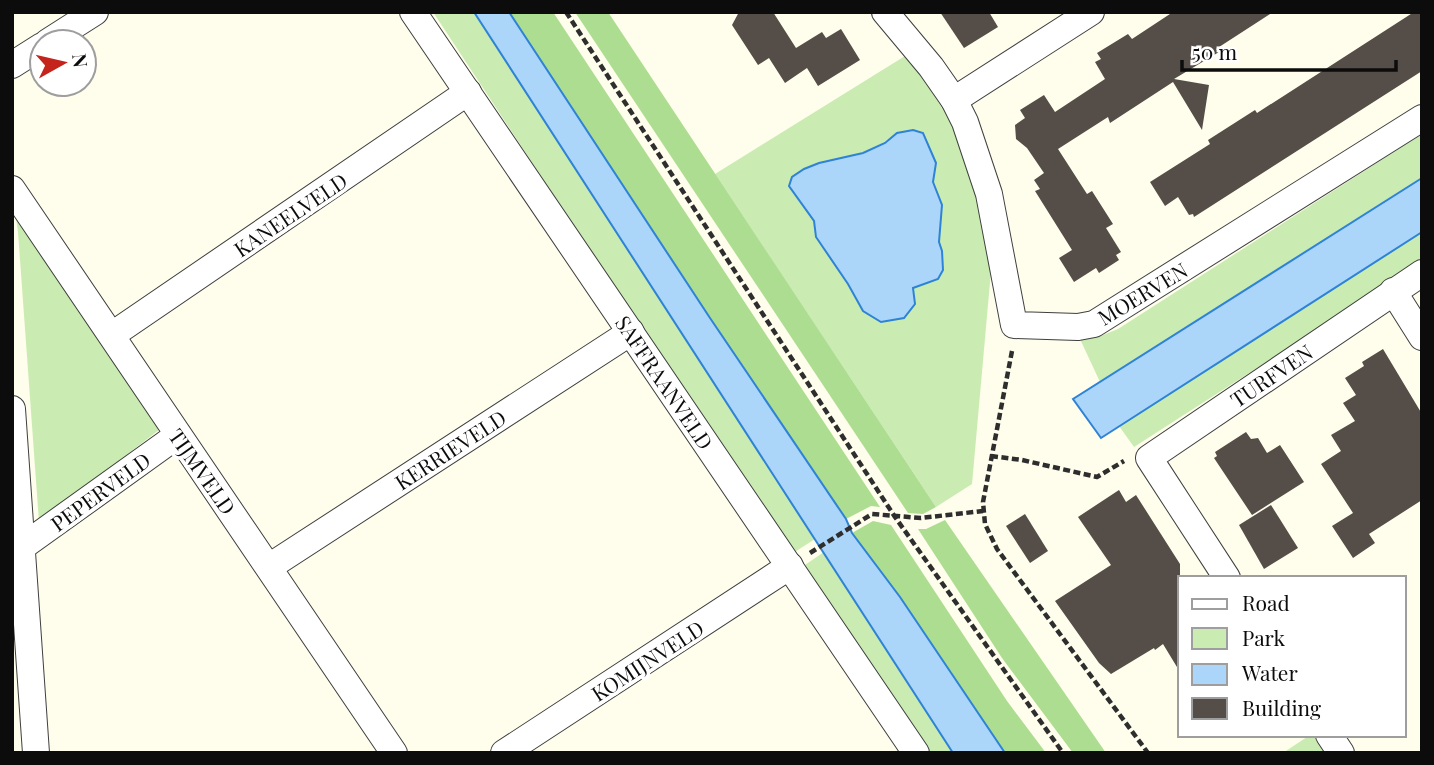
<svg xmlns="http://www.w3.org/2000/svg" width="1434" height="765" font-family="'Playfair Display',serif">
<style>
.green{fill:#caecb2;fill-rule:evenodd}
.forest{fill:#acdd90}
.water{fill:#acd5fa;stroke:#2e83d6;stroke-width:2}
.building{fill:#554e48}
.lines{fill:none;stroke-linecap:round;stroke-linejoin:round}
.street-casing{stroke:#3f3f3f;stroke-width:28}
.path{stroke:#2e2e2e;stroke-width:4.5;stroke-dasharray:7 3.5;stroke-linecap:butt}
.street{stroke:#fff;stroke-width:26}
.labels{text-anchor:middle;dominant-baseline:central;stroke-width:7;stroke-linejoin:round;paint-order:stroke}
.street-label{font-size:21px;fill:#0c0c0c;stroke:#fff}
</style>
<rect width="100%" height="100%" fill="#fffdeb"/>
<!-- green -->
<g class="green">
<path d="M433,12H474L815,539L790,555Z"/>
<path d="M905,56L934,87L954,120L970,165L991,271L972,484L936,507L715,174ZM897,133L936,163L933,182L942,205L939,242L942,251L938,279L913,288L855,298L848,284L816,237L814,221L819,163C848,157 874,152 897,133Z"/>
<path d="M1422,134V178L1100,382L1080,339L1098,337L1118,329Z"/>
<path d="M15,210L168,423L39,522L18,232Z"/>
<path d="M1422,232V262L1134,447L1119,426Z"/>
<path d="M824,552L953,753H920L799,569Z"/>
<path d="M1310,735H1315L1326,753H1283Z"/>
</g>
<!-- forest -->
<g class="forest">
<path d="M509,12H553L880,507L871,506L846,519L710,318Z"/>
<path d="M575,12H608L936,507L923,514L908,513Z"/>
<path d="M945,520L1106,753H1073L1002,658L918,529H926Z"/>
<path d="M873,521L891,525L1007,701L1046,753H1005L900,597L852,533Z"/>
</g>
<!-- water -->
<g class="water">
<path d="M474,12H509L710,318L846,519L852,533L900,597L1005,753H953Z"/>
<path d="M913,130L923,133L936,163L933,182L942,205L939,242L942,251L943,270L938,279L913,288L915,304L904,318L881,322L863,311L848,284L816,237L814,221L789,186L792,177L804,169L819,163L863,153L885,143L897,133Z"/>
<path d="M1422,178V232L1101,438L1073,399Z"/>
</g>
<!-- building -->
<g class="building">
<path d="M739,12H773L796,48L822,32L826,38L841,29L860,60L818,86L807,68L785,83L769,58L758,65L732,25Z"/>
<path d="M940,12H989L998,27L964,48Z"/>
<path d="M1173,12H1273L1216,49L1219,52L1174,79L1209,85L1202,130L1173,82L1110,123L1108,117L1058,149L1087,194L1092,191L1113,224L1106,228L1121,252L1116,255L1119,260L1099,273L1096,268L1074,282L1059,258L1072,250L1035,191L1040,189L1034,180L1044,173L1027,148L1016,139L1015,125L1025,118L1020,110L1044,95L1055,112L1105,79L1095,62L1101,59L1097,53L1128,34L1132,39Z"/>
<path d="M1414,12H1422V71L1194,217L1193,214L1189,215L1178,197L1165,206L1150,182L1210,144L1208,140L1255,110L1257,113Z"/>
<path d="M1383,349L1422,414V500L1369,534L1375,543L1353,558L1332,526L1353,513L1321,464L1341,451L1331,435L1355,421L1343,403L1356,395L1345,378L1364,366L1362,362Z"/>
<path d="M1246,432L1251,439L1258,438L1267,453L1280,445L1304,482L1252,515L1214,458L1217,456L1215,452Z"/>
<path d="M1119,490L1126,502L1136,495L1180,564V672L1163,644L1155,650L1154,648L1111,674L1099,663L1055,601L1111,565L1078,517Z"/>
<path d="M1271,505L1298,548L1264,569L1239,525Z"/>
<path d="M1025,514L1048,551L1030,563L1006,526Z"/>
</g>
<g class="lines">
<!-- street casing -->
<g class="street-casing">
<g id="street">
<path d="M413,12L916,753"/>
<path d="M885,12L931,67L954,100L965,122L989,194L1014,325L1078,327L1094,324L1422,118"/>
<path d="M48,42L95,12"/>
<path d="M12,65L42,46"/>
<path d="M954,100L1091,12"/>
<path d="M12,189L394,753"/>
<path d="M1393,291L1422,337"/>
<path d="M112,335L468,92"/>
<path d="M12,409L36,753"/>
<path d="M22,547L178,435"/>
<path d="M269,567L631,332"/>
<path d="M1227,578L1149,458L1422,273"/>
<path d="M1329,735L1341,753"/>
<path d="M504,753L790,566"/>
</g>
</g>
<!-- path -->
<g class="path">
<path d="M566,12L895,517L1063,753"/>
<path d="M1012,351L983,502L985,524L997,549L1148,753"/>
<path d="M991,456L1022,460L1097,477L1124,461"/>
<path d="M810,553L872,514L921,518L983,511"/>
</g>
<!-- street -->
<use href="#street" class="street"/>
</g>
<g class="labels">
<!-- street labels -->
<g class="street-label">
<text transform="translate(290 214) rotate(-34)">KANEELVELD</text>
<text transform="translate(1142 293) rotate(-31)">MOERVEN</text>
<text transform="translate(1271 375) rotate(-34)">TURFVEN</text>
<text transform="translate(665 382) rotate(56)">SAFFRAANVELD</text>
<text transform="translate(450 449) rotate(-33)">KERRIEVELD</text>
<text transform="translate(203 471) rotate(55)">TIJMVELD</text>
<text transform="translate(100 491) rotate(-36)">PEPERVELD</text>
<text transform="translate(647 660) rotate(-33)">KOMIJNVELD</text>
</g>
</g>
<!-- border -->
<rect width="1434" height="765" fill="none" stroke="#0c0c0c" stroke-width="28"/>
<!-- legend -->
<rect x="1178" y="576" width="228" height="161" fill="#ffffff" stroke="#9e9e9e" stroke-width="2"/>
<rect x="1192" y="599" width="35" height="10" fill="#ffffff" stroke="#9e9e9e" stroke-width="2"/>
<text x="1242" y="611" font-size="21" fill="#0c0c0c">Road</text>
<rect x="1192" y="628" width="35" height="21" fill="#caecb2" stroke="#9e9e9e" stroke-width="2"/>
<text x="1242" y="646" font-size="21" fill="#0c0c0c">Park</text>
<rect x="1192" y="664" width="35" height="21" fill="#acd5fa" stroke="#9e9e9e" stroke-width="2"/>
<text x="1242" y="681" font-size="21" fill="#0c0c0c">Water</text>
<rect x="1192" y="698" width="35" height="21" fill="#554e48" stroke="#9e9e9e" stroke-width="2"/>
<text x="1242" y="716" font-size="21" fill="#0c0c0c">Building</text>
<!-- north arrow -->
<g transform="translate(63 63) rotate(82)"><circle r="33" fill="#ffffff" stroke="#9e9e9e" stroke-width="2"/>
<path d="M0-5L12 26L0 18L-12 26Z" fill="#c4241b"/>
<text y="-10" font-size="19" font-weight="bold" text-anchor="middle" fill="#0c0c0c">N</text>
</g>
<!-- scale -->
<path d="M1182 60v10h214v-10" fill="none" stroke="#0c0c0c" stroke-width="3.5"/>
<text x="1192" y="60" font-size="21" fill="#0c0c0c" stroke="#ffffff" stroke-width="5" paint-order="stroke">50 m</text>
</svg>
